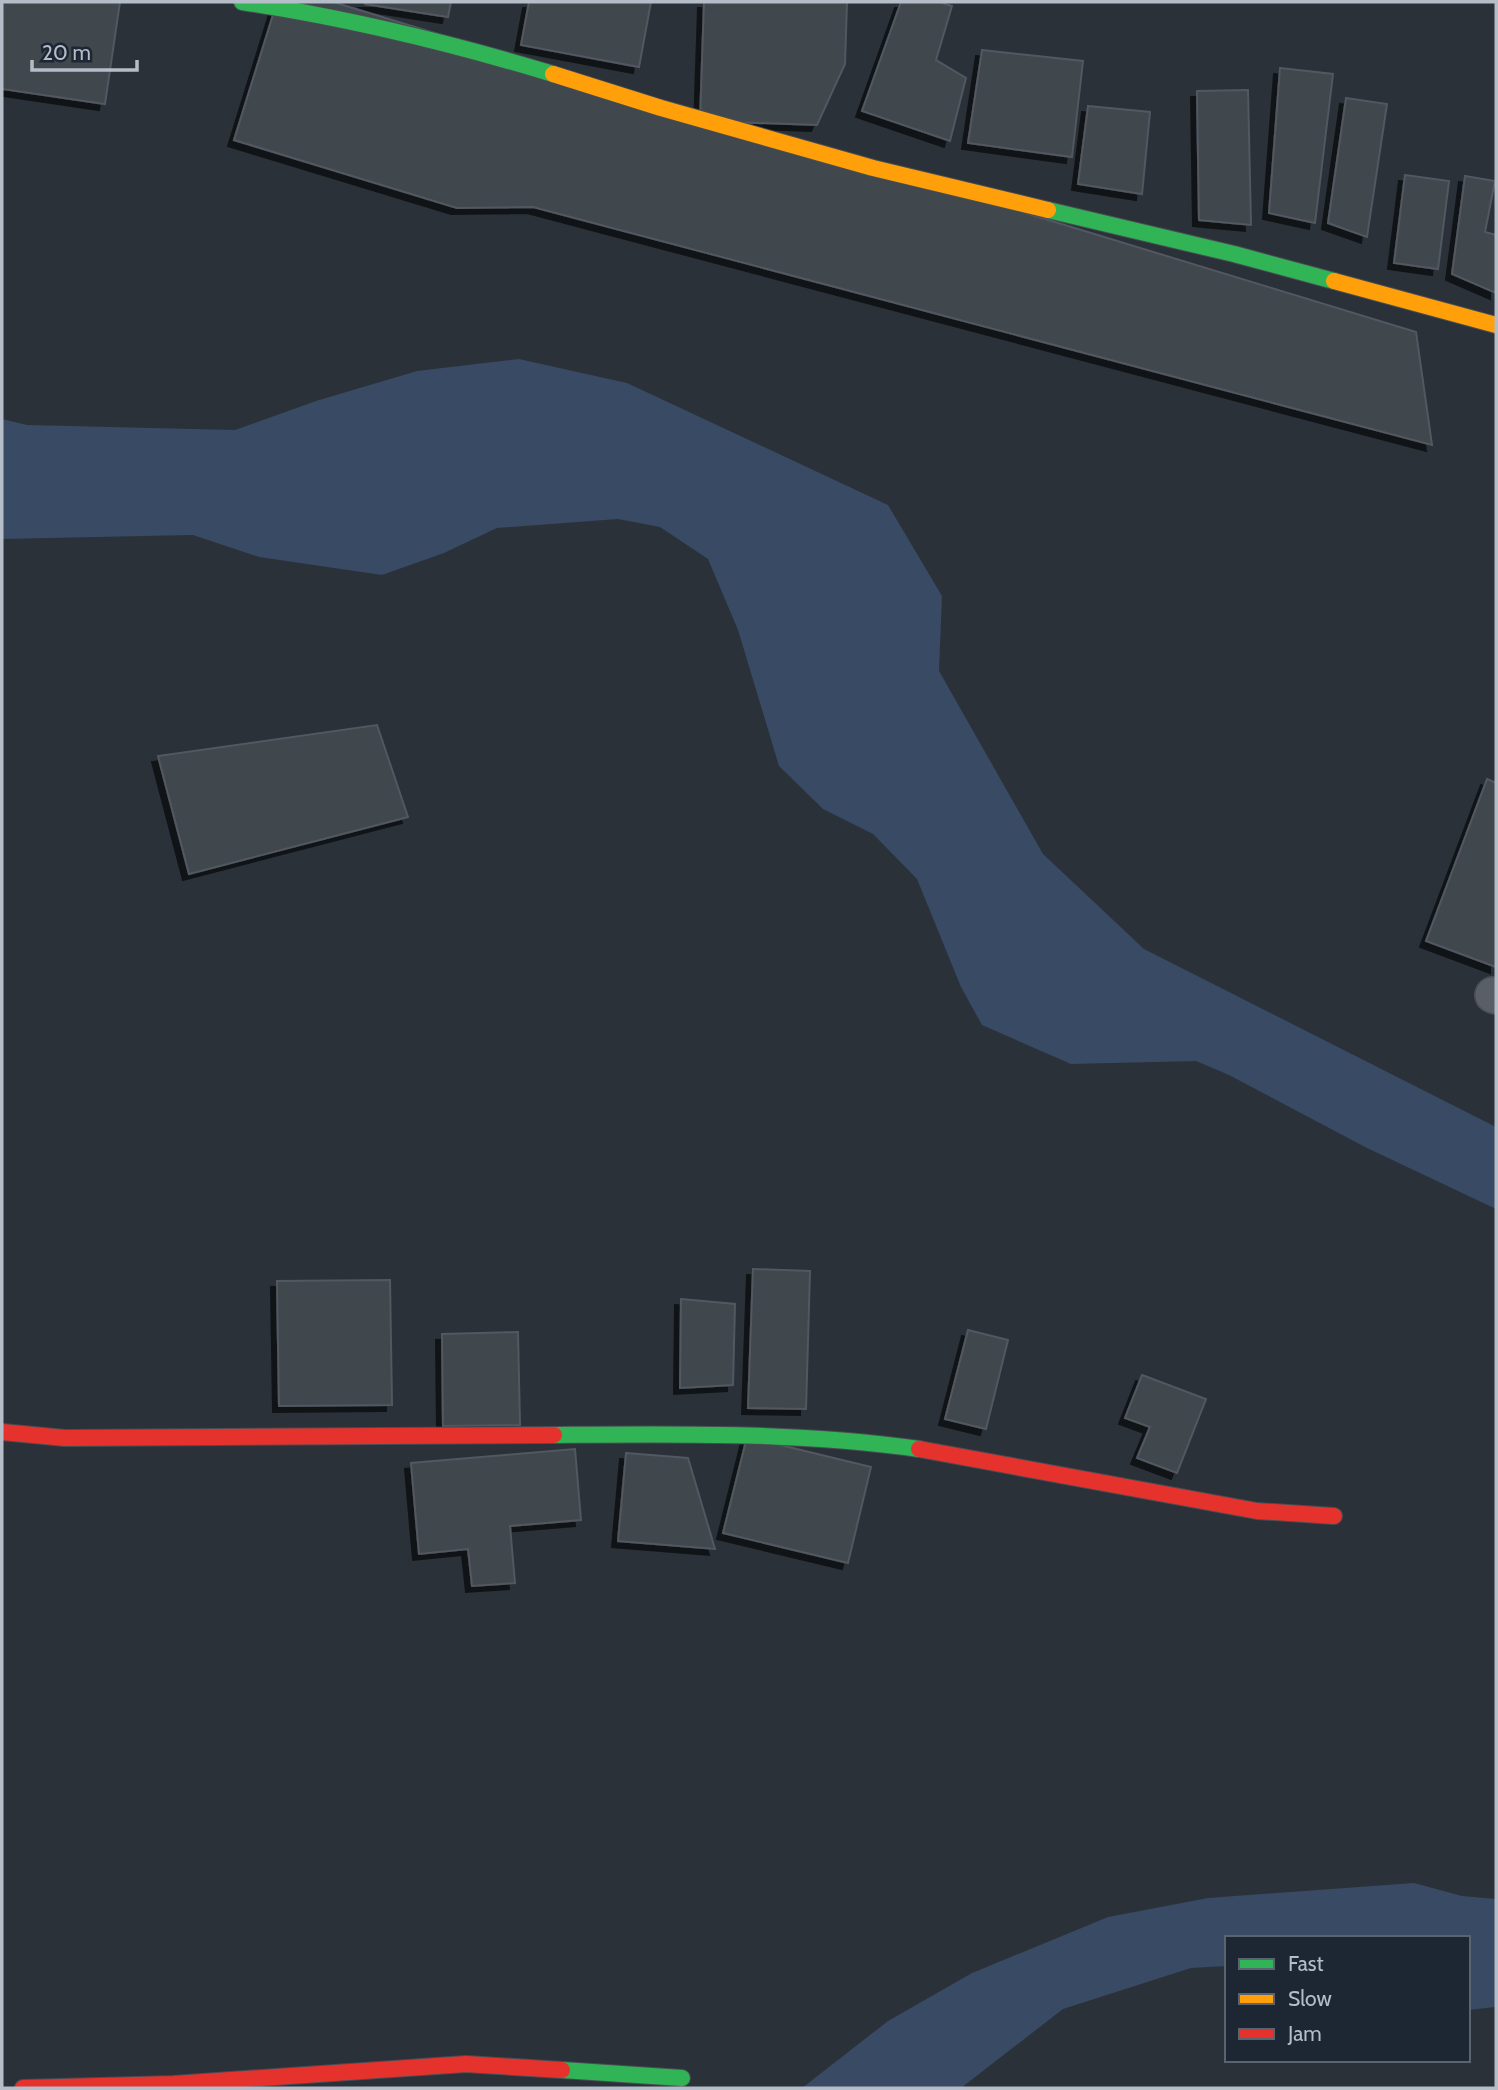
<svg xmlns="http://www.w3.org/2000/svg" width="1498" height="2090" font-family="Cabin,sans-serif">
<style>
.water{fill:#394a64}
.building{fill:#41464d;stroke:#525861;stroke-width:2;filter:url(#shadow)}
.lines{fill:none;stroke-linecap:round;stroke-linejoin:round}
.street-casing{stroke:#484d53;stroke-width:38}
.fast-casing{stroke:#484d53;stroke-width:18}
.slow-casing{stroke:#484d53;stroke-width:18}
.jam-casing{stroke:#484d53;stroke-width:18}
.street{stroke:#5a5f67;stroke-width:35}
.fast{stroke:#30b455;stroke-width:16}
.slow{stroke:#ff9f0a;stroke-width:16}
.jam{stroke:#e5322d;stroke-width:16}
</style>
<defs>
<filter id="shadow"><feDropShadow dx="-6" dy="6" stdDeviation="0" flood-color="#0009"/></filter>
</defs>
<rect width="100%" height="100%" fill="#2a3139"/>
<!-- water -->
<g class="water">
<path d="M519,359L627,383L888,505L942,596L939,671L1043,854L1144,949L1496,1127V1209L1367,1148L1229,1075L1196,1061L1071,1064L982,1025L961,987L917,879L873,834L823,809L779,766L738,630L708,559L660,527L618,519L497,528L444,553L382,575L259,557L193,535L2,539V419L27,425L235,430L316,401L417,371Z"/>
<path d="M1414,1883L1462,1896L1496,1899V2007L1468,2010V1938H1227V1966L1191,1968L1063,2009L961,2088H802L888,2021L972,1973L1108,1917L1208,1898Z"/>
</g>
<!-- building -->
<g class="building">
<path d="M2,2H120L105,104L2,89Z"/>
<path d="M277,2H333L1416,332L1432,445L533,207L457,208L234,140Z"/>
<path d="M364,2H451L448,17L365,4Z"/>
<path d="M529,2H651L639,67L521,45Z"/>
<path d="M704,2H847L845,64L817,125L700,121Z"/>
<path d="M901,2H939L952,6L936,60L966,78L950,141L862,111Z"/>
<path d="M982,50L1083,61L1072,157L968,143Z"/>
<path d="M1280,68L1333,74L1315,223L1269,213Z"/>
<path d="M1248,90L1251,225L1199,220L1197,91Z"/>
<path d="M1346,98L1387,104L1367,237L1328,223Z"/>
<path d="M1088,106L1150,112L1142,194L1078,184Z"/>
<path d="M1405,175L1449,181L1438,269L1394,263Z"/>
<path d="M1465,176L1495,181L1485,232L1496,235V293L1452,274Z"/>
<path d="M377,725L408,817L189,874L158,756Z"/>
<path d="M1487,779L1496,783V967L1426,941Z"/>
<path d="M753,1269L810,1271L806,1409L748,1408Z"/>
<path d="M390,1280L392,1405L279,1406L277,1281Z"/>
<path d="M681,1299L735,1304L733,1385L680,1388Z"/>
<path d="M968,1330L1008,1340L986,1429L945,1419Z"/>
<path d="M518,1332L520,1425L443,1426L442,1334Z"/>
<path d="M1142,1375L1206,1399L1177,1473L1137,1458L1150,1427L1125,1418Z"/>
<path d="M747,1437L871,1467L848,1563L723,1533Z"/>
<path d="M575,1449L581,1520L510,1526L515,1583L472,1586L468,1549L419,1554L411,1463Z"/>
<path d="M626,1453L688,1458L715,1549L618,1541Z"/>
</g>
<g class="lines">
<!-- street casing -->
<g class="street-casing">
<path id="street" d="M1493,995L1496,996"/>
</g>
<!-- fast casing -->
<g class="fast-casing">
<g id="fast">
<path d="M242,2C348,18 451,43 553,74"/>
<path d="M1048,210L1234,254L1334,281"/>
<path d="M554,1435C676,1434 798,1432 919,1449"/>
<path d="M562,2070L682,2078"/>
</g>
</g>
<!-- slow casing -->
<g class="slow-casing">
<g id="slow">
<path d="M553,74L661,108L873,168L1048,210"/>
<path d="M1334,281L1496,325"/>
</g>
</g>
<!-- jam casing -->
<g class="jam-casing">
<g id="jam">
<path d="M2,1432L65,1438L554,1435"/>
<path d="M919,1449L1257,1511L1334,1516"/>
<path d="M23,2088L173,2084L466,2064L562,2070"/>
</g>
</g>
<!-- street -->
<use href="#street" class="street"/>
<!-- fast -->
<use href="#fast" class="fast"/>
<!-- slow -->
<use href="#slow" class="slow"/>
<!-- jam -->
<use href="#jam" class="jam"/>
</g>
<!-- border -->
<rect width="1498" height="2090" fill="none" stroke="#b5bdc9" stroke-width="7"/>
<!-- legend -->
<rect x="1225" y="1936" width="245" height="126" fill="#1d2734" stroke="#5a6370" stroke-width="2"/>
<rect x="1239" y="1959" width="35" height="10" fill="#30b455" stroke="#5a6370" stroke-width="2"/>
<text x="1288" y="1971" font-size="21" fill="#b5bdc9">Fast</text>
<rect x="1239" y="1994" width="35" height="10" fill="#ff9f0a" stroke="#5a6370" stroke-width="2"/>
<text x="1288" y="2006" font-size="21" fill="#b5bdc9">Slow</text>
<rect x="1239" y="2029" width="35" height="10" fill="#e5322d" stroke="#5a6370" stroke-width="2"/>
<text x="1288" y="2041" font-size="21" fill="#b5bdc9">Jam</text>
<!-- scale -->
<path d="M32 60v10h105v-10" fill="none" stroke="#b5bdc9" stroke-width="3.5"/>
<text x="42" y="60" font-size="21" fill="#b5bdc9" stroke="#1d2734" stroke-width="5" paint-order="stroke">20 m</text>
</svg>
